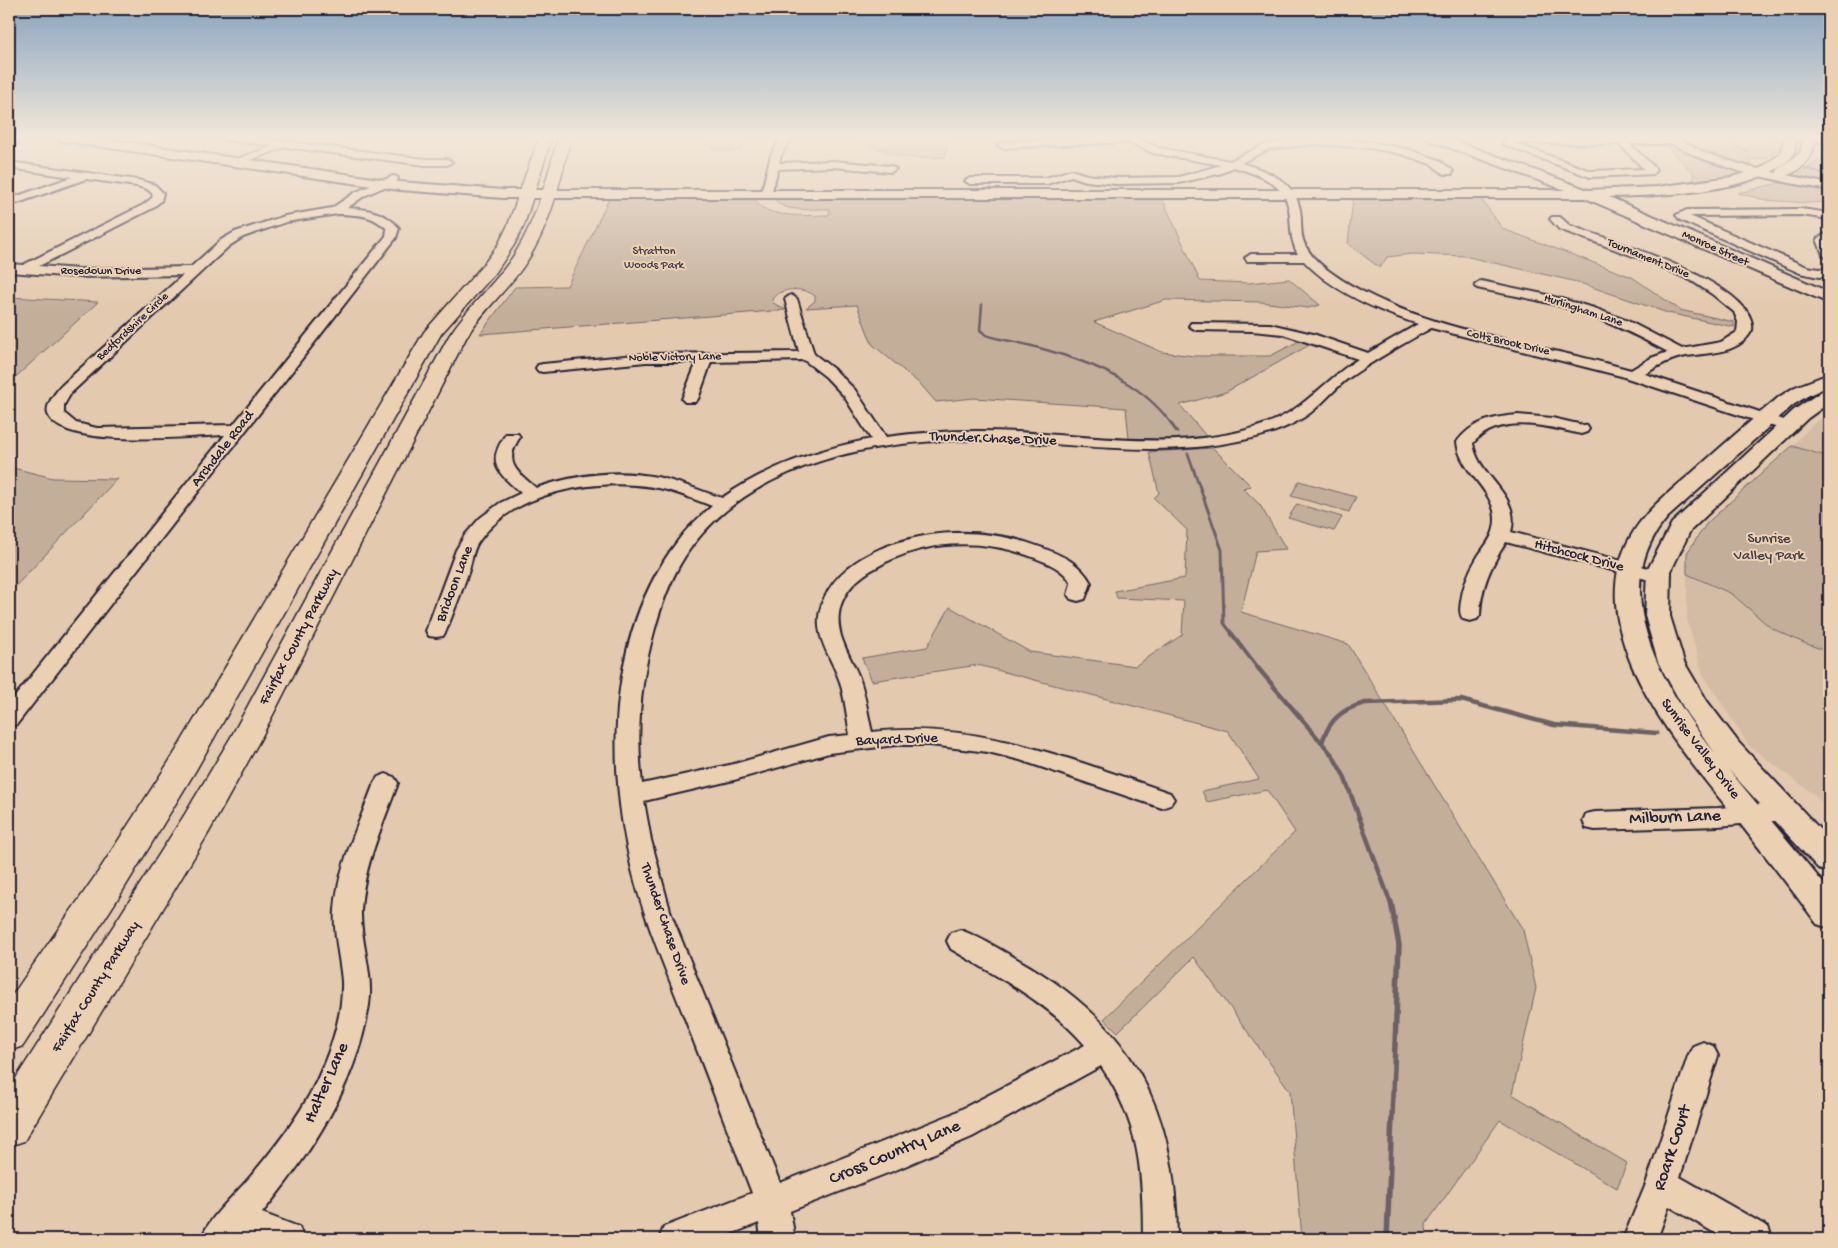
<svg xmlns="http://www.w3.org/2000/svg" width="1838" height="1248" font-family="'Gochi Hand',sans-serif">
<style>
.built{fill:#d4bca4}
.green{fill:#c3ae9a;stroke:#72686a}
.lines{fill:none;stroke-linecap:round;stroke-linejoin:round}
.stream-far4{stroke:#6b6166;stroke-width:2}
.stream-far3{stroke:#6b6166;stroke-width:2.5}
.stream-far2{stroke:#6b6166;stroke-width:3}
.stream-far1{stroke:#6b6166;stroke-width:4.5}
.stream{stroke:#6b6166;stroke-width:5.5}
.minor-casing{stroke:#22223b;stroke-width:4}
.major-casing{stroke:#22223b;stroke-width:4}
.highway-casing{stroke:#22223b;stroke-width:3}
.minor{fill:#ebd0b2;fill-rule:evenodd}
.major{fill:#ebd0b2;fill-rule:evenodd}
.highway{fill:#ebd0b2;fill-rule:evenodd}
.labels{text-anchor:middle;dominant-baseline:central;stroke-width:4;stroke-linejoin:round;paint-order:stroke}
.far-street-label{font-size:12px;fill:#22223b;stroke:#ebd0b2}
.far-park-label{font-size:12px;fill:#423e4e;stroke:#ebd0b2}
.street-label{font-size:15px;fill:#22223b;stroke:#ebd0b2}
.park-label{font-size:15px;fill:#423e4e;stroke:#ebd0b2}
.near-street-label{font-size:18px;fill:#22223b;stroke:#ebd0b2}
</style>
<rect width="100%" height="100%" fill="#e3c9ad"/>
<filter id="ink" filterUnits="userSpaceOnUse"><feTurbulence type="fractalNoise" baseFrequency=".02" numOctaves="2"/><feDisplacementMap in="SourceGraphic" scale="10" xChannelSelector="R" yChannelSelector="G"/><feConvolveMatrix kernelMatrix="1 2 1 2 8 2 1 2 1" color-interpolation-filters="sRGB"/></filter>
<g filter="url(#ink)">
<!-- built -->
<g class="built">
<path d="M1829,414V457L1792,446L1813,424Z"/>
<path d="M1687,574L1732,594L1771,628L1804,643L1829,652V811L1816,796L1749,746L1703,674L1687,620Z"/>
</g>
<!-- green -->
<g class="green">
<path d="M717,137H748L741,150L727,151L712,148Z"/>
<path d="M877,137H949L945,157C932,157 917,159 905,157C889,155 879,147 863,143L865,140Z"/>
<path d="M1705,137H1779L1778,149L1768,158L1748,160L1751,165L1731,161L1693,146Z"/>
<path d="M1667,147H1677L1688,154L1741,172L1736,175L1693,181L1694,174Z"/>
<path d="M1826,151L1829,152V184L1806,179L1798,174L1822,159Z"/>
<path d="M1779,183L1794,184L1829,191V202L1808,203L1765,200L1738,193Z"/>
<path d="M1161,196L1200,281L1248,283L1289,279L1320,305L1308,308L1261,302L1166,300L1094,322L1162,352L1194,356H1270L1303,339L1313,343L1226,392L1180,405L1206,436L1171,439H1129L1126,408L974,398L936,402L921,385L872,344L857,305L806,308L815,301V296C804,287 781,287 772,299L773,303L786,310L480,334L515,287L567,286L609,199L751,198L755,199C764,220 810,215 829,215L830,209C816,208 782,214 775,199Z"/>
<path d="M1353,199H1481L1503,229L1632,277L1680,310L1734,322V327L1668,313L1577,282L1464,256L1412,254L1387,257L1380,268L1348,244Z"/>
<path d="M9,297L98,302L9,383Z"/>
<path d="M1792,446L1829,457V652L1804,643L1771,628L1732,594L1687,574V553L1707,523Z"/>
<path d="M1213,448L1251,486L1243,488L1260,505L1286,549L1256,551L1241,612L1348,644L1523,930L1536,988L1512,1094L1627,1163L1617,1188L1500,1120L1426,1224L1427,1239H1302L1290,1091L1194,957L1118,1032L1104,1019L1295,832L1267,790L1207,802L1202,791L1259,779L1228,731L978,665L872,681L862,658L927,647L950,607L1030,652L1135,666L1182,635L1184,601L1117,598L1115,591L1185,578L1187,530L1154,498L1159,493L1149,452Z"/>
<path d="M9,467L53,478L117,479L9,593Z"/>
<path d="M1299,481L1356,497L1349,512L1291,496Z"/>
<path d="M1297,504L1342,517L1334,531L1288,518Z"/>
</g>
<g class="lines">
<!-- stream-far4 -->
<g class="stream-far4">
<path d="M1735,137L1733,142L1737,147L1748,151"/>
<path d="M1765,137L1777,139"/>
<path d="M1805,168L1829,175"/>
</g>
<!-- stream-far3 -->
<path class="stream-far3" d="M982,304L980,330L986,335C1000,340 1014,341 1028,345C1082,359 1140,378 1173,426"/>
<!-- stream-far2 -->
<g class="stream-far2">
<path d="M1172,425L1177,432"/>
<path d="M1188,454L1222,550L1224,623L1233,635"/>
</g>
<!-- stream-far1 -->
<g class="stream-far1">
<path d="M1232,634L1258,668L1333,756L1344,776L1391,904"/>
<path d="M1322,742C1330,719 1342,709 1365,703L1461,700L1554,725L1657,733"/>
</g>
<!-- stream -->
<path class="stream" d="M1387,1239L1399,945L1391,902"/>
<!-- minor casing -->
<g class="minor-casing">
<g id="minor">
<path d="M221,137H251L425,159H447L452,162L447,165H425L285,147L238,165L234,164V160L273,146L226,140Z"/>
<path d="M782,137H792L781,155L779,163L833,161L891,166L896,169L891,172L833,167L778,169L771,194L770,196H762L761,194L771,155Z"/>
<path d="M1105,137H1133L1160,148L1230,161L1263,145L1289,140L1315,138L1370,142L1406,149L1439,160L1452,170L1453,172L1452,174H1444L1431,164L1401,154L1370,148L1315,144L1269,149L1241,163C1266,170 1295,181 1300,210C1302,220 1300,230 1303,240C1309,258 1327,270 1342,280C1429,333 1535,342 1631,370L1651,358L1668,352C1636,335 1604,319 1570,309C1539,299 1508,295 1477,288L1475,285L1481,281L1543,294L1594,308L1628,321L1682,349L1721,342L1737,332L1738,322L1734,312L1712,294L1692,281L1650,262L1559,229L1550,219L1552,217H1560L1569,225C1604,239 1759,283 1752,330C1739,356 1705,352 1681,357C1668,360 1656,367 1645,374L1793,423L1795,426L1793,429H1781L1621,376L1431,328C1403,344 1376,359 1350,377C1337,386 1327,399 1315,409C1295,426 1268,435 1243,440C1155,459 1068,442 980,440C879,439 757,460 692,546C673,571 662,602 654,632C640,681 636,732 642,784L734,764L829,737L850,735C847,717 845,699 840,682C832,657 812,635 821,607C837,555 905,535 953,533C983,532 1015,537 1043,548C1063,556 1080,563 1091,583L1085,599L1078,601L1071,599L1068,595L1071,583C1064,569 1048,563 1035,558C984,538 924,539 877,567C860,576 845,589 840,608C833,636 853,658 861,683C866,699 868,716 872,732C977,720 1072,760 1170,793L1174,799L1170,805L1162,808L1020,760L988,752L930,745H896L829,753L734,780L644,801L651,840L671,914L780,1183L950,1115L1085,1045C1048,1002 998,977 951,949L947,941L951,933L960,930C980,937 999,949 1017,959C1132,1023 1177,1109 1177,1239H1143C1143,1171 1140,1124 1101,1066L972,1137L898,1169L790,1211L795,1239H761L759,1223L718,1239H659L664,1227L752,1193C730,1137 709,1080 687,1024C673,987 657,951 645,914C605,797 599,641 680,538C689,526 701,516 712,506C693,499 673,490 653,487C596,478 514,491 479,541C473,549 472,560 469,570C462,591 454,611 446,631L443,636L436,637L429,636L426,631L456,550L465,535L480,518L500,503L521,493C497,472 486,463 506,434H518L520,437C503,463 516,471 536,488C574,475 617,469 657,477C679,482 701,491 722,498C768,466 817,450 871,439L844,396L826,377L804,360L711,362L698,399L695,402H685L682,399L697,362H646L543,372L538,371L536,368L538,365L543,364L646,354L799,352L785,299L791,295L797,299L814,354L836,371L855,390L886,437C930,431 973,430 1018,432C1098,437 1196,453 1273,421C1306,407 1328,378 1358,359L1283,334L1252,331L1196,330L1189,326L1191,323L1270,324L1313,334L1368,353L1418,324C1378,311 1333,292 1304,261H1247L1245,258L1251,254H1298C1289,238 1292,226 1289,209C1284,182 1255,173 1233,167L1222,173L1179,183L1116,184L1086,181L1071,176L1047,184H970L965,181L970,178H1046L1071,170L1087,175L1116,178L1179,177L1221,165L1153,153L1128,142L1002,148L997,145L1002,142Z"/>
<path d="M1515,137H1675L1705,153L1749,167L1829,184V190L1790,183L1742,172L1698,157L1672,144H1630L1655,168L1656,170L1653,174L1590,177L1502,144L1506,139ZM1514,143L1619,144L1644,169L1591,171Z"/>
<path d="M1829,137V143L1809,141L1804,138Z"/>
<path d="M13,141L18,144L9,148V142Z"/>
<path d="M9,162L138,180L155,185L163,193L161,201L151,209L39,266L79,269L191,267L221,240L235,232L285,216L332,208L356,192L393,176L397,177L398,179L397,181L364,196L347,208C367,209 386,212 399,228L396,238L17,724L9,727V704L225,435C194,436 60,450 48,414C45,405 55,394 60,387L183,275L79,277L9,272V264L23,265L143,205L152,198L153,194L147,189L137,186L86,179L9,206V199L72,177L9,168ZM338,214C359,215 371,214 387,229L386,236L233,425L97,428L76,423L64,413V405L71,393L229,246L243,237L286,222Z"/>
<path d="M1801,209L1829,213V219L1801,215L1690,216L1807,267L1819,269L1829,268V276L1819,277L1800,273L1680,220L1676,215L1687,210Z"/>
<path d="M1829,232V259L1823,255L1817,239Z"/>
<path d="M1518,415L1552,418L1587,426L1589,429L1587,432L1581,434C1547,426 1499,413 1473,443C1477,477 1522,494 1511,532L1664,572L1666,576L1664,580L1657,582L1506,542C1491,566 1481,586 1480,615L1477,619L1470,621L1463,619C1459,614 1460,608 1461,601C1463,586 1469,571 1477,558C1483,548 1492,539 1494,528C1502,493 1460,475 1457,442C1472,421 1494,417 1518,415Z"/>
<path d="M386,774L394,777L398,783C383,824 363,867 361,911C360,942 374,974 369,1005C357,1084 312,1152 262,1213L299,1227L304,1239H246L241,1237L240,1239H201C210,1216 234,1196 250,1177C278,1144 307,1107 323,1066C334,1040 343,1010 342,981C340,957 333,934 335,910C338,866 359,824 374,783L378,777Z"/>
<path d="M1785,802L1793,805L1797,811L1793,817L1785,820L1718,826L1595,830L1586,828L1583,821L1586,814L1595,812L1718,808Z"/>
<path d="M1703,1042L1713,1046L1718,1056L1680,1177L1768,1227L1773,1239H1725L1669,1206L1657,1239H1623L1646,1184L1688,1056L1693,1046Z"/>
</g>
</g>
<!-- major casing -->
<g class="major-casing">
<g id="major">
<path d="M55,137H91L400,182L503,190H1565L1429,140L1427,137H1445L1588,190L1656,187L1732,177L1761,168L1780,154L1785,137H1797C1795,144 1795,154 1790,159C1755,193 1656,196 1609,197L1829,292V303L1585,198H503L400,190L61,141Z"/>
<path d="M1803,137H1815C1817,154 1797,179 1778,175L1777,172L1778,169L1800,153Z"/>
<path d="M1829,374V386L1809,395L1793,405L1668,517C1603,590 1665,691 1715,753L1687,714L1658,662L1645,616L1647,571L1672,523L1794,410L1822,391L1829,389V403L1808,418L1690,531L1671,571L1670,616L1684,662L1707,701L1739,743L1829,839V871L1818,868L1728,769L1829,890V928L1817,924C1792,889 1765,856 1739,822C1682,752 1576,632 1631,536C1646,509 1671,491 1694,471C1722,446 1750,421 1779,397L1795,387Z"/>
</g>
</g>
<!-- highway casing -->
<g class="highway-casing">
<g id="highway">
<path d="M539,137H552L524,225L514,245L496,272L441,334L196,770L122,892L23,1046L9,1051V1000L98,872L174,754L424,332L484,264L498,245L508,225Z"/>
<path d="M558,137H571C560,182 550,229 523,267C506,291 483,311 467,336L261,738L209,832L24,1141L9,1146V1089L185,814L231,737L449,336C468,306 497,283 516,252C537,218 548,176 558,137Z"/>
</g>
</g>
<!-- minor -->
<use href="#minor" class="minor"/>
<!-- major -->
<use href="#major" class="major"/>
<!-- highway -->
<use href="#highway" class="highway"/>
</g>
</g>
<!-- sky -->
<linearGradient id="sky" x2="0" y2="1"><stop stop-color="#89a4bf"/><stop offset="0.44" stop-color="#f2e7da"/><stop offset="1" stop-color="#f2e7da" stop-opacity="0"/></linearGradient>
<rect width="1838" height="312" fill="url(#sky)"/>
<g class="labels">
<!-- far-street labels -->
<g class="far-street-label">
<text transform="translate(1715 249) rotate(24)">Monroe Street</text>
<text transform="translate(1648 259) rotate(22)">Tournament Drive</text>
<text x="101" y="272">Rosedown Drive</text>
<text transform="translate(1583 311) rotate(18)">Hurlingham Lane</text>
<text transform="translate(133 327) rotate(-43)">Bedfordshire Circle</text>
<text transform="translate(1508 343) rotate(13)">Colts Brook Drive</text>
<text transform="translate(675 358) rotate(-1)">Noble Victory Lane</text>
</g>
<!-- far-park labels -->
<g class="far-park-label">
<text x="654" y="252">Stratton<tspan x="654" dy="14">Woods Park</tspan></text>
</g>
<!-- street labels -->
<g class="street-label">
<text transform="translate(993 439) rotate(2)">Thunder Chase Drive</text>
<text transform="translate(223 449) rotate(-52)">Archdale Road</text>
<text transform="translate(1579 556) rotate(15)">Hitchcock Drive</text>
<text transform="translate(455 584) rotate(-69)">Bridoon Lane</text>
<text transform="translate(299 637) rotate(-62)">Fairfax County Parkway</text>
<text transform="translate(897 740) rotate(-2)">Bayard Drive</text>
<text transform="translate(1700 749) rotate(53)">Sunrise Valley Drive</text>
<text transform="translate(665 924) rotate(71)">Thunder Chase Drive</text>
<text transform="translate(96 987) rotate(-58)">Fairfax County Parkway</text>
</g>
<!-- park labels -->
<g class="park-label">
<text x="1769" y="539">Sunrise<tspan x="1769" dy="17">Valley Park</tspan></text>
</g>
<!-- near-street labels -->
<g class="near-street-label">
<text transform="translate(1675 818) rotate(-2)">Milburn Lane</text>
<text transform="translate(327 1083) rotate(-66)">Halter Lane</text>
<text transform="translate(1673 1148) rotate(-72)">Roark Court</text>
<text transform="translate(895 1153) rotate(-23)">Cross Country Lane</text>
</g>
</g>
<!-- margin -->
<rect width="1838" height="1248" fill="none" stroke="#ebd0b2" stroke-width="30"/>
<rect x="15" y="15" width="1808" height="1218" fill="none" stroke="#22223b" stroke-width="2" filter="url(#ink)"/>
</svg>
